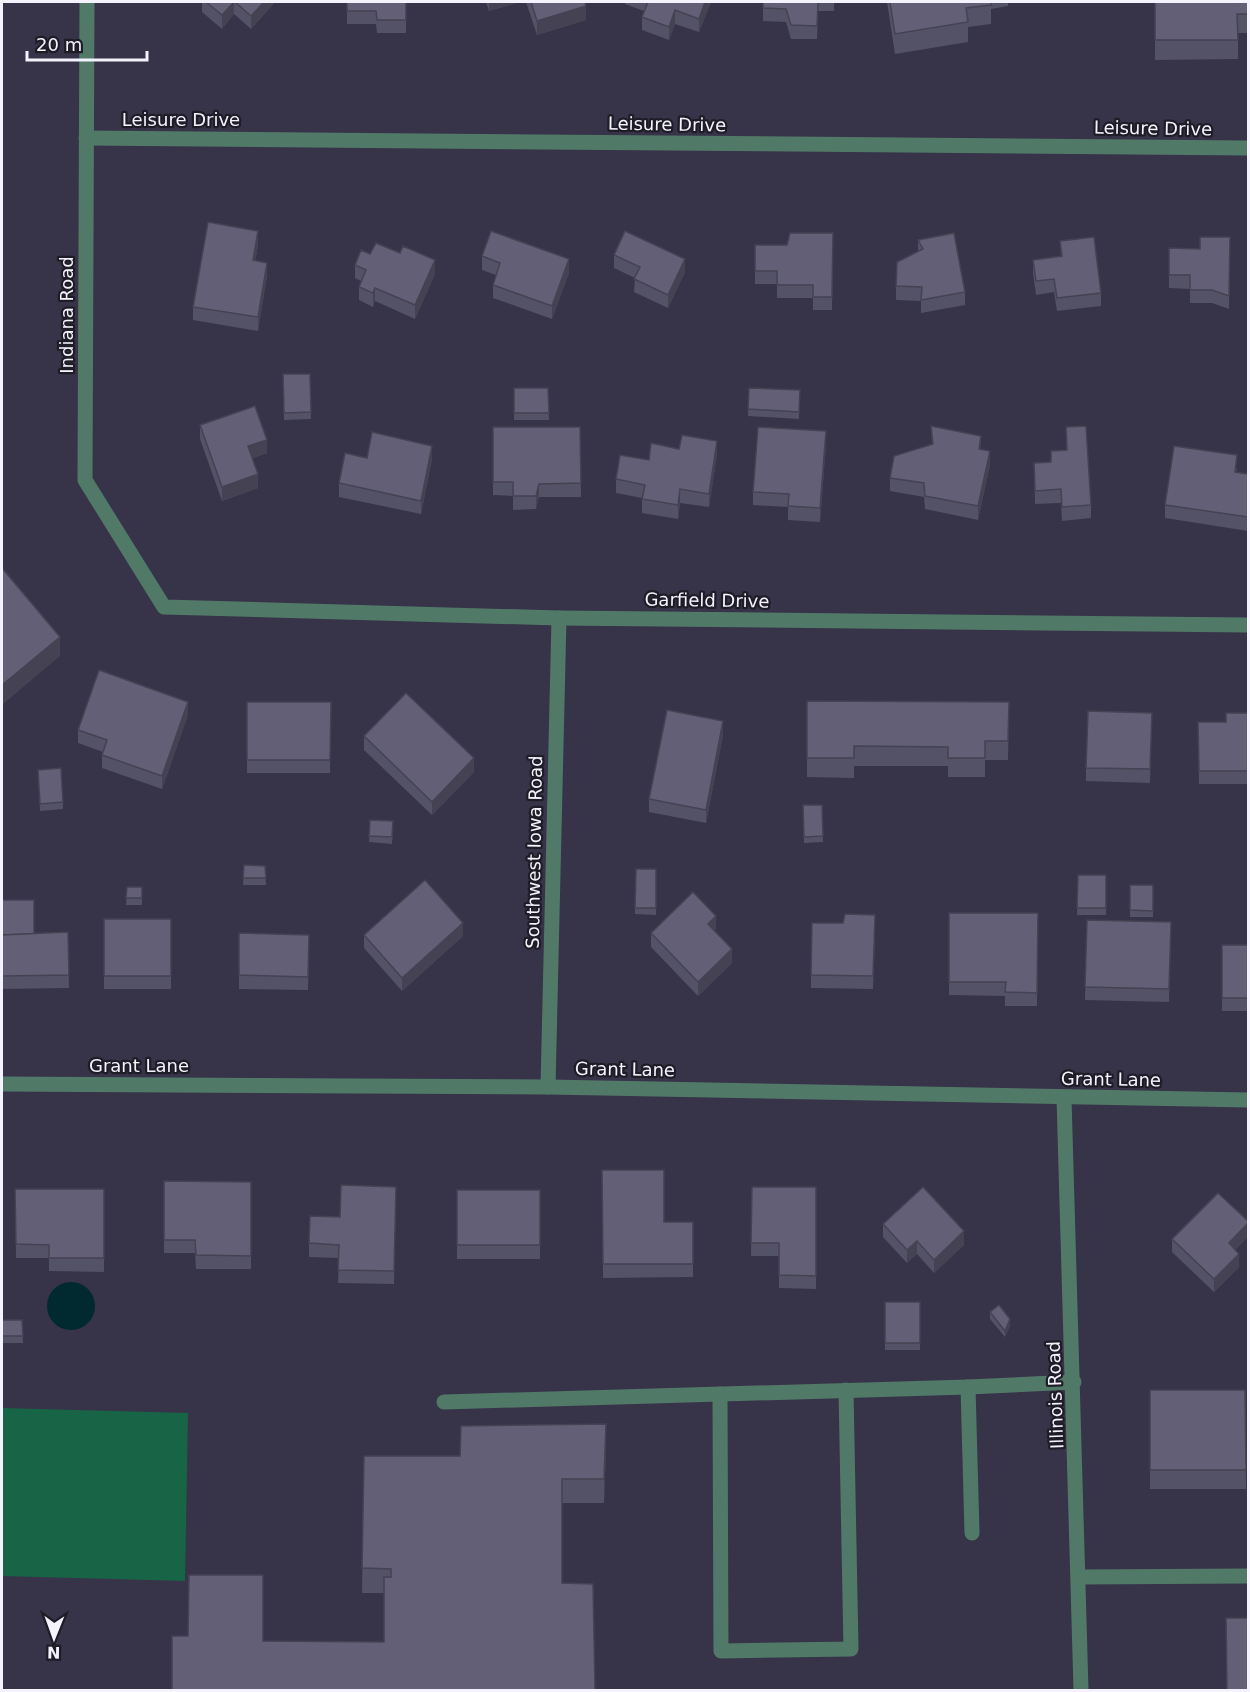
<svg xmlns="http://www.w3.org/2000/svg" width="1250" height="1692" font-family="'DejaVu Sans',sans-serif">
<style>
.green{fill:#186446}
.water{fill:#002a30}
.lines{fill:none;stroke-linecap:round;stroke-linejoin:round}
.minor{stroke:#517968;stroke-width:15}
.wall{fill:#545266}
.shaded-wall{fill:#454253}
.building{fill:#625f77;stroke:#454253;stroke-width:1.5}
.labels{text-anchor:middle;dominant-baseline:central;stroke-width:4.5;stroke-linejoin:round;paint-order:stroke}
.street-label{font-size:18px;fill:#f4f2fd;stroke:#1e1c26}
</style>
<rect width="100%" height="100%" fill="#373348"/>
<!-- green -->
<path class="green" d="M2,1408L188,1413L185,1581L2,1576Z"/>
<!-- water -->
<circle class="water" cx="71" cy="1306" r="24"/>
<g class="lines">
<!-- minor -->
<g class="minor">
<path d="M87,2L85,480L164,607L559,618L1248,625"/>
<path d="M86,138L1248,148"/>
<path d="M2,1084L548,1087L1248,1100"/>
<path d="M548,1087L559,618"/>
<path d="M1064,1098L1081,1690"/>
<path d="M720,1394L721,1651L851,1649L846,1390"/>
<path d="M444,1402L968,1387"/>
<path d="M972,1533L968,1387L1074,1382"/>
<path d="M1080,1577L1248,1576"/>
</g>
</g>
<!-- wall -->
<g class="wall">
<path d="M202,2H275L251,29L234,14L222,29L202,12Z"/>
<path d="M347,2H406V33H377L376,24H347Z"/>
<path d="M486,2H520L489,11Z"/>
<path d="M526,2H585L586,20L537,35Z"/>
<path d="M625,2H711L699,32L675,24L669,40L642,30V17L644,11L625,4Z"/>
<path d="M763,2H834V11H818L817,39H791L786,22L763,21Z"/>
<path d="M887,2H1008V6L991,9V24L968,27V42L895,54Z"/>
<path d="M1155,2H1248V33H1238V59L1155,60Z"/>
<path d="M833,233L832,310H813V298H777V284H755V245H787Z"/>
<path d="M1230,237L1229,309L1212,303H1190V289L1169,288V248L1200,249Z"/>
<path d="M918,240L965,292V305L921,313V301L896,300V286L918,252Z"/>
<path d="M1060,241L1101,293V306L1057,311L1054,292L1036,295L1033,273V260L1061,256Z"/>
<path d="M258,245L255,261L267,276L258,331L193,320V307Z"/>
<path d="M370,254L435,274L415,319L375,301L373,307L359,300V287L361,281L355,278V265Z"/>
<path d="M614,255L685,272L668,308L634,292L635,278L614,268Z"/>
<path d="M482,256L569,273L552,319L493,298V285L496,275L482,270Z"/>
<path d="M283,374H310L311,419L284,420Z"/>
<path d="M514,388H548L549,420H514Z"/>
<path d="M749,388L800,390L799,419L748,416Z"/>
<path d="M200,425L267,453L253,458L258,488L222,501L200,439Z"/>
<path d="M931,426L981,450L990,465L978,520L925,509L924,497L890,491V478L932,444Z"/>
<path d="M493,427H580L581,497H539L536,509L513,510V496L493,495Z"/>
<path d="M1066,427L1091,505V518L1062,521L1061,503L1035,504L1034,463L1051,462L1066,450Z"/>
<path d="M826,444L820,522L788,520V507L753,505V492Z"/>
<path d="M679,449L717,454L709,507L680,503L678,519L642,513V498L616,493V479L649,460Z"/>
<path d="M367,458L432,459L421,514L339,497V483Z"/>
<path d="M1237,468L1236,472L1248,474V531L1165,518V505Z"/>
<path d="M807,701L1009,702L1008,760H985V777H948V766H854V778L807,777Z"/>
<path d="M247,702H331L330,773H247Z"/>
<path d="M1152,713L1150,783L1086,781V768Z"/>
<path d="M1248,713V784H1199L1198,722H1226Z"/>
<path d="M188,715L162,789L102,768V755L103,752L78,743V730Z"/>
<path d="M723,735L706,823L649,812V799Z"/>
<path d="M364,736L474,772L432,815L364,750Z"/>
<path d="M38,770L63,802V809L40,811Z"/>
<path d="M803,805H822L823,842L804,843Z"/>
<path d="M370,820L393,828L392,844L369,842Z"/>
<path d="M244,865L265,866L266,885H243Z"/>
<path d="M636,869H656V915L635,914Z"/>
<path d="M1078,875H1106V915H1077Z"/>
<rect x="1130" y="885" width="23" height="32"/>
<path d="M127,887L142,898V905H126Z"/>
<path d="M2,900L34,934L68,932L69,988L2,989Z"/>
<path d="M949,913H1038L1037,1006H1005V996L949,995Z"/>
<rect x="104" y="919" width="67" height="70"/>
<path d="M1087,920L1171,922L1169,1002L1085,1000Z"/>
<path d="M716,929L714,931L732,963L698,996L651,947V933Z"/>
<path d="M875,929L873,989L811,988V975Z"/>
<path d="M239,933L309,935L308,990L239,989Z"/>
<path d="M364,935L463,936L402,991L364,948Z"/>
<rect x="1222" y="945" width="26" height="66"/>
<path d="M602,1170L664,1222H693V1277L603,1278Z"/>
<path d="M164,1181L251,1182V1269H196L195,1253H164Z"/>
<path d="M396,1187L394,1284L338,1283L339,1258L309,1257V1243L340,1217Z"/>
<path d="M752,1187H816V1289L779,1288V1256H751Z"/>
<path d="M15,1189H104V1272L49,1271V1258H16Z"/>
<rect x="457" y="1190" width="83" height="69"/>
<path d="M883,1224L964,1245L934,1273L917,1254L907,1263L883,1237Z"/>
<path d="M1172,1239L1236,1250L1239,1267L1214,1292L1172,1252Z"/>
<rect x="885" y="1302" width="35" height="48"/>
<path d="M990,1312L1010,1326L1005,1337L990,1319Z"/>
<path d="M2,1320H22L23,1343H2Z"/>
<path d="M1150,1390H1245L1246,1489H1150Z"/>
<path d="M606,1449L604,1503H562V1583L595,1690L263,1641L384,1642V1593H362L364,1456H460Z"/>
</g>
<!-- shaded-wall -->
<g class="shaded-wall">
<path d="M234,2V14L222,29V15Z"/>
<path d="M264,2H275L251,29V16Z"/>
<path d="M489,2H520L489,11Z"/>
<path d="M705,2H711L699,32V19Z"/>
<path d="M586,6V20L537,35V21Z"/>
<path d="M675,10V24L669,40V27Z"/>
<path d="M258,231V245L253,274V260Z"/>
<path d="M569,259V273L552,319V306Z"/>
<path d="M685,259V272L668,308V295Z"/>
<path d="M435,260V274L415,319V305Z"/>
<path d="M267,263V276L258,331V317Z"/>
<path d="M375,288V301L373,307V293Z"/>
<path d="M826,431V444L820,522V508Z"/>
<path d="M981,436V449L979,462V449Z"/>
<path d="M267,440V453L248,460V446Z"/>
<path d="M717,441V454L709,507V494Z"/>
<path d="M432,446V459L421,514V501Z"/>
<path d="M990,451V465L978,520V506Z"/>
<path d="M258,474V488L222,501V487Z"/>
<path d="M539,484V497L536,509V496Z"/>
<path d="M680,489V503L678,519V505Z"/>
<path d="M60,637V656L2,705V685Z"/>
<path d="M188,702V715L162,789V776Z"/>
<path d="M723,721V735L706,823V810Z"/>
<path d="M474,758V772L432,815V802Z"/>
<path d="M716,916V929L708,938V924Z"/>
<path d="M463,923V936L402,991V978Z"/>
<path d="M732,949V963L698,996V982Z"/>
<path d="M1248,1223V1237L1229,1257V1243Z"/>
<path d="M964,1231V1245L934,1273V1260Z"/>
<path d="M917,1241V1254L907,1263V1250Z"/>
<path d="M1239,1254V1267L1214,1292V1279Z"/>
<path d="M1010,1319V1326L1005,1337V1331Z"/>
<path d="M606,1424V1449L604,1503V1479Z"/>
</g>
<!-- building -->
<g class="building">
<path d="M206,2H234L222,15Z"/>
<path d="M235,2H264L251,16Z"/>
<path d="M347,2H406V20H377L376,11H347Z"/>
<path d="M531,2H585L586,6L537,21Z"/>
<path d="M648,2H705L699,19L675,10L669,27L642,17Z"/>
<path d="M763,2H818L817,26L791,25L786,9L763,8Z"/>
<path d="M890,2H991V5L966,8L968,22L895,34Z"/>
<path d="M1155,2H1248V14H1237L1238,40H1155Z"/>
<path d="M208,222L258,231L253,260L267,263L258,317L193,307Z"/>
<path d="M491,231L569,259L552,306L493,285L500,263L482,256Z"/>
<path d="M625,231L685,259L668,295L634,279L640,267L614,255Z"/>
<path d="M790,233H833L832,297H813V285H777V271H755V245H787Z"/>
<path d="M954,233L965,292L921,300L922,287L896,286L897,262L923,249L918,240Z"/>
<path d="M1094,237L1101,293L1057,298L1054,279L1036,281L1033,260L1062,256L1060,241Z"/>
<path d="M1200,237H1230L1229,296L1212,290H1190V275H1169V248L1200,249Z"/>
<path d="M376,243L400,253L403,246L435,260L415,305L375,288L373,293L359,287L366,270L355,265L361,250L370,254Z"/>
<path d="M283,374H310L311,412L284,413Z"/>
<path d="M514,388H548L549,413H514Z"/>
<path d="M749,388L800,390L799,412L748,409Z"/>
<path d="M255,406L267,440L248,446L258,474L222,487L200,425Z"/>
<path d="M931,426L981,436L979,449L990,451L978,506L925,496L924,483L890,478L894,456L933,444Z"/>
<path d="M1086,426L1091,505L1062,507L1061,489L1035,491L1034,463L1051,462V451L1067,450L1066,427Z"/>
<path d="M493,427H580L581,483L539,484L536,496H513V482H493Z"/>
<path d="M758,427L826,431L820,508L788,506L789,494L753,492Z"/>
<path d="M372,432L432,446L421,501L339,483L345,453L367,458Z"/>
<path d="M682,435L717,441L709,494L680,489L678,505L642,499L645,485L616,479L620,455L649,460L651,443L679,449Z"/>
<path d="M1174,446L1237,455L1235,472L1248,474V517L1165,505Z"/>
<path d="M2,568L60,637L2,685Z"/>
<path d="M99,670L188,702L162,776L102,755L107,740L78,730Z"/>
<path d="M406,693L474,758L432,802L364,736Z"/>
<path d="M807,701L1009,702L1008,741H985V758H948V747L854,746V758H807Z"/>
<path d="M247,702H331L330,760H247Z"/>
<path d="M667,710L723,721L706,810L649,799Z"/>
<path d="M1088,711L1152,713L1150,769L1086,768Z"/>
<path d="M1226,713H1248V771H1199L1198,722H1226Z"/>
<path d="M61,768L63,802L40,804L38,770Z"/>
<path d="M803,805H822L823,836L804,837Z"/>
<path d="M370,820L393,821L392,837L369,836Z"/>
<path d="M244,865L265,866L266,878H243Z"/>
<path d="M636,869H656V908H635Z"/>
<path d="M1078,875H1106V908H1077Z"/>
<path d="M425,880L463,923L402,978L364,935Z"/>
<path d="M1130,885H1153V911L1130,910Z"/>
<path d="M127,887H142V898H126Z"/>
<path d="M693,892L716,916L708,924L732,949L698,982L651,933Z"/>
<path d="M2,900H34V934L2,935Z"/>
<path d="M949,913H1038L1037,993L1005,992L1006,982H949Z"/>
<path d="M845,914L875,915L873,976L811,975L812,923H843Z"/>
<rect x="104" y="919" width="67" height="57"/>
<path d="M1087,920L1171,922L1169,989L1085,987Z"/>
<path d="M68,932L69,975L2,976V935Z"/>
<path d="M239,933L309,935L308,977L239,975Z"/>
<rect x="1222" y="945" width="26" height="53"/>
<path d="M602,1170H664V1222H693V1264H603Z"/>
<path d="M164,1181L251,1182V1256L196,1255L195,1240H164Z"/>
<path d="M341,1185L396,1187L394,1271L338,1270L339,1245L309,1243L310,1216L340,1217Z"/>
<path d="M752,1187H816V1276L779,1275V1243H751Z"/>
<path d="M923,1187L964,1231L934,1260L917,1241L907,1250L883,1224Z"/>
<path d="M15,1189H104V1258H49V1245L16,1244Z"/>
<rect x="457" y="1190" width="83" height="55"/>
<path d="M1218,1193L1248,1221V1223L1229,1243L1239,1254L1214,1279L1172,1239Z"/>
<rect x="885" y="1302" width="35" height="41"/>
<path d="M999,1305L1010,1319L1005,1331L990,1312Z"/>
<path d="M2,1320H22L23,1336H2Z"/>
<path d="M1150,1390H1245L1246,1470H1150Z"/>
<path d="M606,1424L604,1479H562V1583L593,1584L595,1690H172V1636H188L189,1575H263V1641L384,1642V1577H391V1569L362,1568L364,1456H460L461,1426Z"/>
<path d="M1226,1618H1248V1690H1227Z"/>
</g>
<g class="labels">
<!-- street labels -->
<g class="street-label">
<text x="181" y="119">Leisure Drive</text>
<text transform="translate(667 124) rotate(1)">Leisure Drive</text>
<text transform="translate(1153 128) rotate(1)">Leisure Drive</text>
<text transform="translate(66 315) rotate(-90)">Indiana Road</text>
<text transform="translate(707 600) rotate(1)">Garfield Drive</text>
<text transform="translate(534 852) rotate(-89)">Southwest Iowa Road</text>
<text x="139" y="1065">Grant Lane</text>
<text transform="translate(625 1069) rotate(1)">Grant Lane</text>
<text transform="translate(1111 1079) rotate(1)">Grant Lane</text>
<text transform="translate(1055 1395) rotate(-92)">Illinois Road</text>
</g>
</g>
<!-- border -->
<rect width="1250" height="1692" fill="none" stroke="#f4f2fd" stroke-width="6"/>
<!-- north arrow -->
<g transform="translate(54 1638) rotate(181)" stroke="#1e1c26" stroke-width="4.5" paint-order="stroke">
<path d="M0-4.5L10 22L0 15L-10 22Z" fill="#f4f2fd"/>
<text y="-9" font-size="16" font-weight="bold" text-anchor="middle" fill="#f4f2fd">N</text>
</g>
<!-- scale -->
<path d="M27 51v9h120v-9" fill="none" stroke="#f4f2fd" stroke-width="3"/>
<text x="36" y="51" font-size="18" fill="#f4f2fd" stroke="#1e1c26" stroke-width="4.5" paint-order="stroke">20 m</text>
</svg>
